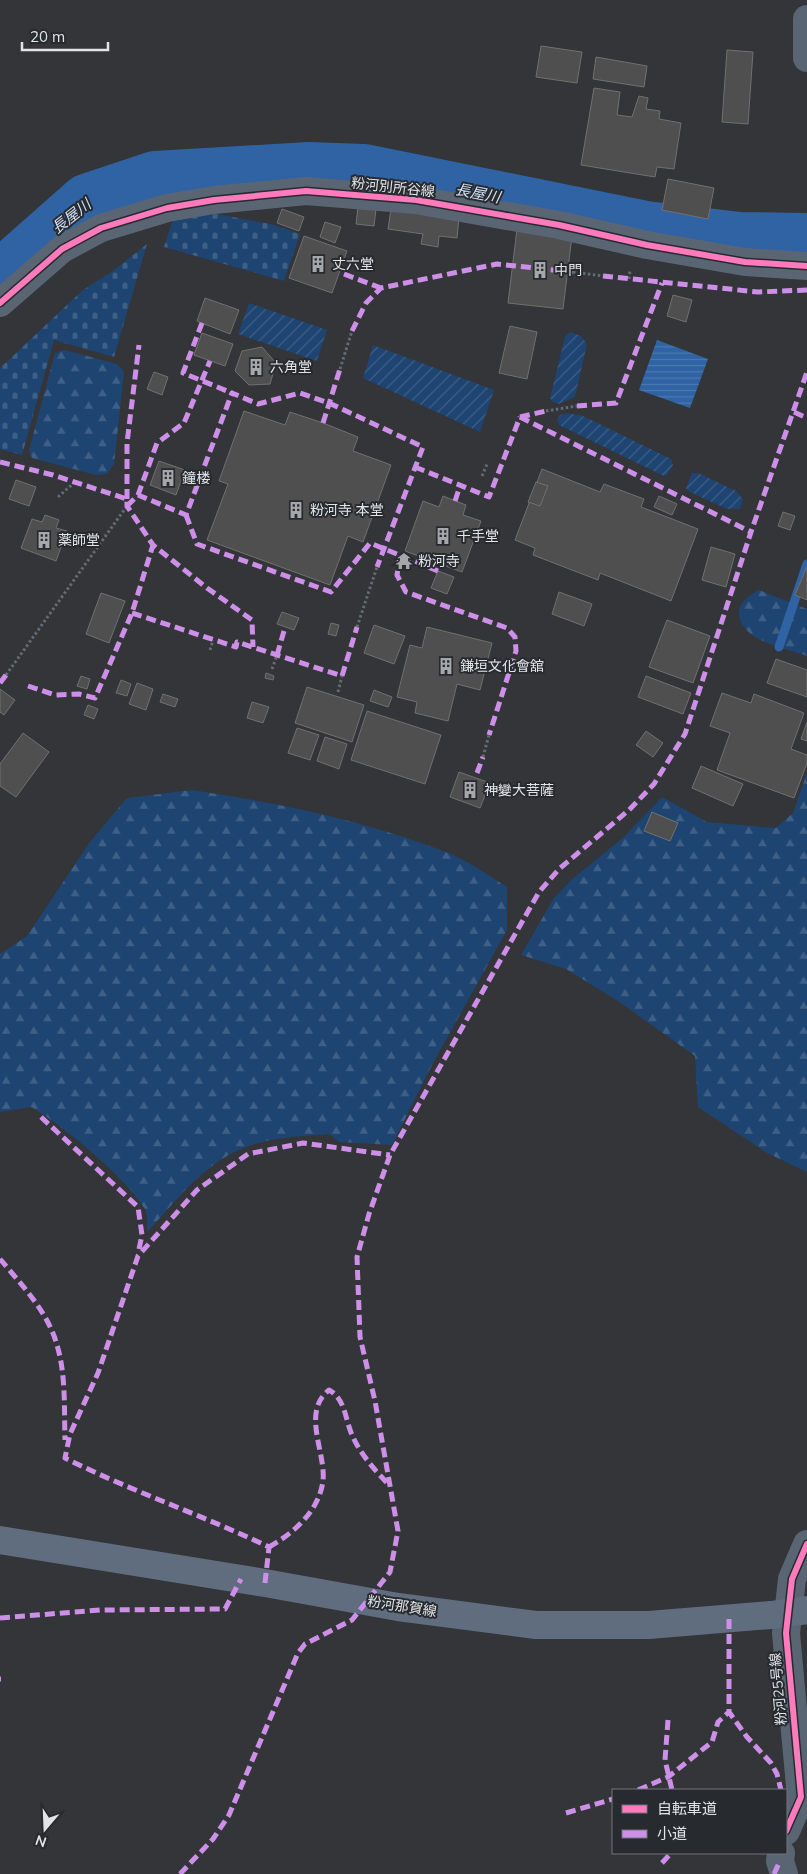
<svg xmlns="http://www.w3.org/2000/svg" width="807" height="1874" font-family="Mulish,'Noto Sans JP',sans-serif">
<style>
.forest{fill:url(#forest-firs)}
.cemetery{fill:url(#cemetery-stones)}
.garden{fill:url(#garden-furrows)}
.water{fill:url(#water-rules)}
.lines{fill:none;stroke-linecap:round;stroke-linejoin:round}
.stream{stroke:#2f63a4;stroke-width:9}
.river{stroke:#2f63a4;stroke-width:52}
.building{fill:#4f4f4f;stroke:#717071}
.path{stroke:#636b74;stroke-width:3;stroke-dasharray:2.5 2.5;stroke-linecap:butt}
.minor{stroke:#5a6573;stroke-width:28}
.major{stroke:#5f6d7f;stroke-width:28}
.major-bridge{stroke:#5f6d7f;stroke-width:28}
.quiet{stroke:#ce8fe9;stroke-width:5;stroke-dasharray:10 5;stroke-linecap:butt}
.cycleway-casing{stroke:#272b30;stroke-width:9}
.cycleway{stroke:#fd7abc;stroke-width:6}
.labels{text-anchor:middle;dominant-baseline:central;stroke-width:4;stroke-linejoin:round;paint-order:stroke}
.street-label{font-size:14px;fill:#e2e5e8;stroke:#272b30}
.poi-label{font-size:14px;fill:#e2e5e8;stroke:#272b30;text-anchor:start}
.water-label{font-size:15px;font-style:italic;fill:#d4e3f7;stroke:#272b30}
</style>
<defs>
<pattern id="forest-firs" width="22" height="20" patternUnits="userSpaceOnUse" patternTransform="scale(1.25)"><rect width="22" height="20" fill="#1e4472"/><path d="M5 1l3.5 6h-7zM16 11l3.5 6h-7z" fill="#3e5f86"/></pattern>
<pattern id="cemetery-stones" width="16" height="16" patternUnits="userSpaceOnUse" patternTransform="scale(1.25)"><rect width="16" height="16" fill="#1e4472"/><path d="M2 7V4a2 2 0 0 1 4 0v3zM10 15v-3a2 2 0 0 1 4 0v3z" fill="#3e5f86"/></pattern>
<pattern id="garden-furrows" width="10" height="10" patternUnits="userSpaceOnUse" patternTransform="scale(1.25)"><rect width="10" height="10" fill="#1e4472"/><path d="M-1 1l2-2M0 10L10 0M9 11l2-2" fill="none" stroke="#3e5f86"/></pattern>
<pattern id="water-rules" width="6" height="5" patternUnits="userSpaceOnUse" patternTransform="scale(1.25)"><rect width="6" height="5" fill="#2f63a4"/><path d="M0 2.5h6" fill="none" stroke="#4d79b1"/></pattern>
</defs>
<rect width="100%" height="100%" fill="#333538"/>
<!-- forest -->
<g class="forest">
<path d="M65,350L117,364L124,372L114,464L107,474L96,475L32,458L29,450L55,353Z"/>
<path d="M759,590L807,609V656C785,648 739,641 739,612C739,602 751,594 759,590Z"/>
<path d="M807,773V1172L767,1153L698,1107L695,1056L618,1001L566,969L521,955L554,898L571,880L623,838L662,797L707,822L776,828L793,813Z"/>
<path d="M192,790C280,803 368,821 451,854C470,862 489,876 507,887V930L433,1063L392,1145L339,1142L329,1134C310,1136 290,1136 271,1140C212,1151 186,1191 147,1232C147,1225 148,1215 145,1209C126,1178 63,1125 31,1107L0,1112V954L27,936L90,842L127,798Z"/>
</g>
<!-- cemetery -->
<g class="cemetery">
<path d="M216,214L271,224L300,234L284,281L164,247L173,219Z"/>
<path d="M147,244L114,357L54,340L22,455L0,449V368L83,290L113,271Z"/>
</g>
<!-- garden -->
<g class="garden">
<path d="M249,303L327,330L317,361L238,334Z"/>
<path d="M570,332L581,336L587,344L575,397L559,404L553,402L550,398L565,337Z"/>
<path d="M373,345L494,390L480,432L363,378Z"/>
<path d="M568,413L583,416L671,459L673,465L667,475L664,476L559,425L557,420L560,415Z"/>
<path d="M692,473H698L736,491L743,499L740,509H727L688,491L686,488Z"/>
</g>
<!-- water -->
<path class="water" d="M657,340L708,359L690,408L639,390Z"/>
<g class="lines">
<!-- stream -->
<path class="stream" d="M779,647L807,564"/>
<!-- river -->
<path class="river" d="M0,276L86,200L155,177L309,168L364,170L646,227L740,238L807,239"/>
</g>
<!-- building -->
<g class="building">
<path d="M541,46L582,52L577,83L536,77Z"/>
<path d="M727,50L753,52L748,124L722,122Z"/>
<path d="M596,57L647,66L644,87L593,79Z"/>
<path d="M594,88L620,92L617,115L632,117L639,96L648,98L646,109L660,111L659,119L681,123L674,169L657,167L655,177L581,165Z"/>
<path d="M668,179L714,188L708,219L662,210Z"/>
<path d="M358,207L376,209L374,226L356,224Z"/>
<path d="M282,209L304,217L299,231L277,223Z"/>
<path d="M391,209L459,217L457,238L439,236L438,247L421,244L423,234L388,229Z"/>
<path d="M325,222L341,227L335,243L320,237Z"/>
<path d="M517,229L572,236L563,309L508,303Z"/>
<path d="M304,236L347,251L332,293L289,278Z"/>
<path d="M673,295L692,300L686,322L667,316Z"/>
<path d="M205,298L239,310L230,334L197,321Z"/>
<path d="M510,326L537,332L527,379L499,373Z"/>
<path d="M202,333L233,344L225,366L194,355Z"/>
<path d="M262,347L276,363L270,384L249,385L235,371L242,351Z"/>
<path d="M154,372L168,377L162,395L147,389Z"/>
<path d="M244,411L285,425L290,412L323,423L358,437L353,451L391,465L363,542L348,536L330,585L207,540L228,484L219,481Z"/>
<path d="M159,461L185,470L176,495L150,485Z"/>
<path d="M542,469L600,492L604,484L644,499L641,507L698,529L671,601L600,573L598,580L533,555L535,548L515,540Z"/>
<path d="M16,480L36,487L29,506L9,499Z"/>
<path d="M536,482L548,486L540,506L528,502Z"/>
<path d="M443,496L466,505L463,515L481,521L462,572L405,551L423,501L439,507Z"/>
<path d="M659,496L677,504L672,515L654,507Z"/>
<path d="M783,512L795,516L790,530L778,526Z"/>
<path d="M45,515L59,520L56,528L67,531L56,561L21,548L32,519L42,522Z"/>
<path d="M711,547L735,554L726,587L702,580Z"/>
<path d="M807,566V600L795,595Z"/>
<path d="M438,571L454,577L447,594L431,588Z"/>
<path d="M559,592L592,604L584,626L552,614Z"/>
<path d="M101,593L125,601L109,643L86,634Z"/>
<path d="M282,612L299,618L294,630L277,624Z"/>
<path d="M667,620L710,636L693,683L649,667Z"/>
<path d="M331,623L339,625L336,636L328,634Z"/>
<path d="M374,625L405,636L394,664L364,653Z"/>
<path d="M427,627L492,643L480,690L457,684L448,721L415,713L417,702L397,697L410,645L422,648Z"/>
<path d="M776,659L807,670V697L767,683Z"/>
<path d="M266,673L274,676L273,680L265,678Z"/>
<path d="M81,676L90,679L87,689L77,686Z"/>
<path d="M646,676L691,693L683,714L638,697Z"/>
<path d="M121,680L131,684L127,696L116,693Z"/>
<path d="M137,683L153,689L146,710L129,704Z"/>
<path d="M307,687L364,705L352,742L295,723Z"/>
<path d="M0,689L15,700L4,715L0,712Z"/>
<path d="M374,690L392,697L388,707L370,701Z"/>
<path d="M722,693L751,703L754,694L804,713L791,749L807,755V763L794,798L717,770L730,733L710,726Z"/>
<path d="M163,694L178,699L175,707L160,702Z"/>
<path d="M252,702L269,707L263,723L247,718Z"/>
<path d="M88,705L98,709L94,719L84,715Z"/>
<path d="M367,711L441,735L425,784L351,760Z"/>
<path d="M807,722V741L801,739Z"/>
<path d="M297,728L319,735L310,760L288,753Z"/>
<path d="M646,731L663,743L653,757L636,745Z"/>
<path d="M23,733L49,752L16,797L0,786V764Z"/>
<path d="M325,737L347,744L339,769L317,761Z"/>
<path d="M701,766L743,784L733,806L692,788Z"/>
<path d="M459,772L490,783L480,808L450,797Z"/>
<path d="M652,812L678,823L670,841L644,831Z"/>
</g>
<g class="lines">
<!-- path -->
<g class="path">
<path d="M573,272L603,276"/>
<path d="M629,279L630,270"/>
<path d="M340,369L352,331"/>
<path d="M546,411L577,406"/>
<path d="M482,476L487,464"/>
<path d="M58,497L75,482"/>
<path d="M357,627L377,567"/>
<path d="M210,650L213,640"/>
<path d="M272,669L277,655"/>
<path d="M6,675L127,506"/>
<path d="M338,692L342,676"/>
<path d="M483,757L489,735"/>
</g>
<!-- minor -->
<g class="minor">
<path d="M807,19V58"/>
<path d="M0,303L62,249L101,228L167,208L214,200L306,191L416,200L559,225L647,245L745,262L807,266"/>
<path d="M786,1831L801,1797L786,1633L792,1579L807,1544"/>
<path d="M781,1853L780,1861L784,1874"/>
</g>
<!-- major -->
<path class="major" d="M0,1540L265,1583L398,1607L536,1625H649L771,1615"/>
<!-- major-bridge -->
<path class="major-bridge" d="M771,1615L807,1610"/>
<!-- quiet -->
<g class="quiet">
<path d="M344,274L381,288"/>
<path d="M603,276L758,292L807,290"/>
<path d="M202,323L183,373L232,393"/>
<path d="M352,331L366,303L381,288L497,264L573,272"/>
<path d="M577,406L616,403L662,283"/>
<path d="M794,412L807,418"/>
<path d="M520,417L751,532"/>
<path d="M520,417L546,411"/>
<path d="M323,423L340,369"/>
<path d="M0,462L53,475L127,499V506L153,545L207,588L252,620L253,647"/>
<path d="M415,467L489,497L520,417"/>
<path d="M138,495L157,443L184,423L210,361"/>
<path d="M127,499V443L139,345"/>
<path d="M455,501L460,486"/>
<path d="M127,506L138,495L186,515L232,393L258,404L300,393L329,403L423,447L377,567"/>
<path d="M186,515L197,544L331,592L370,543L438,571"/>
<path d="M400,556L397,575L406,592L507,628L515,637L516,651L489,735"/>
<path d="M132,613L236,647L237,642L342,676L357,627"/>
<path d="M277,655L284,631"/>
<path d="M0,683L6,675"/>
<path d="M28,686L55,695L79,694L95,698L132,613L153,545"/>
<path d="M477,773L483,757"/>
<path d="M41,1117L138,1207L142,1235L138,1254"/>
<path d="M0,1259C21,1284 48,1312 57,1345C66,1375 64,1408 65,1440"/>
<path d="M269,1547C294,1533 319,1511 323,1481C326,1452 301,1412 329,1390C346,1399 345,1421 353,1437C361,1455 375,1470 388,1484"/>
<path d="M265,1583L269,1547C202,1515 131,1491 65,1458L70,1434L98,1373L138,1256L197,1190L248,1154L303,1143L390,1155"/>
<path d="M0,1618L100,1610L225,1609L241,1579"/>
<path d="M729,1619V1712L747,1737L771,1763L777,1774L781,1790"/>
<path d="M0,1679H1"/>
<path d="M668,1720L665,1760L672,1790"/>
<path d="M638,1790L668,1777L712,1742L718,1722L729,1712"/>
<path d="M566,1813L613,1799"/>
<path d="M662,1863L671,1853"/>
<path d="M180,1874L213,1839L229,1815L298,1653L305,1644L352,1620L390,1572L398,1531L375,1401L360,1337L357,1257L369,1214L390,1155L539,892L559,869L629,810L654,784L685,734L751,532L807,372"/>
<path d="M774,1874L780,1861"/>
</g>
<!-- cycleway casing -->
<g class="cycleway-casing">
<g id="cycleway">
<path d="M0,303L62,249L101,228L167,208L214,200L306,191L416,200L559,225L647,245L745,262L807,266"/>
<path d="M786,1831L801,1797L786,1633L792,1579L807,1544"/>
</g>
</g>
<!-- cycleway -->
<use href="#cycleway" class="cycleway"/>
</g>
<!-- icons -->
<defs>
<g id="building-bare" transform="scale(1.35)"><path d="M-4-6H4V6H1V3H-1V6H-4ZM-2.5-4.3h1.7v1.8h-1.7ZM.8-4.3h1.7v1.8H.8ZM-2.5-1h1.7V.8h-1.7ZM.8-1h1.7V.8H.8Z" fill="#a5a7aa" stroke="#272b30" stroke-width="2.5" paint-order="stroke"/></g>
<g id="temple-bare" transform="scale(1.35)"><path d="M0-6L5-2H3V0L6.5 2.5H4V6H1.5V3h-3V6H-4V2.5H-6.5L-3 0V-2H-5Z" fill="#a5a7aa" stroke="#272b30" stroke-width="2.5" paint-order="stroke"/></g>
</defs>
<g fill-rule="evenodd">
<use href="#building-bare" x="318" y="264"/>
<use href="#building-bare" x="540" y="270"/>
<use href="#building-bare" x="256" y="367"/>
<use href="#building-bare" x="168" y="478"/>
<use href="#building-bare" x="296" y="510"/>
<use href="#building-bare" x="443" y="536"/>
<use href="#building-bare" x="44" y="540"/>
<use href="#temple-bare" x="404" y="561"/>
<use href="#building-bare" x="446" y="666"/>
<use href="#building-bare" x="470" y="790"/>
</g>
<g class="labels">
<!-- street labels -->
<g class="street-label">
<text transform="translate(393 187) rotate(6)">粉河別所谷線</text>
<text transform="translate(402 1606) rotate(9)">粉河那賀線</text>
<text transform="translate(778 1689) rotate(-95)">粉河25号線</text>
</g>
<!-- poi labels -->
<g class="poi-label">
<text x="332" y="264">丈六堂</text>
<text x="554" y="270">中門</text>
<text x="270" y="367">六角堂</text>
<text x="182" y="478">鐘楼</text>
<text x="310" y="510">粉河寺 本堂</text>
<text x="457" y="536">千手堂</text>
<text x="58" y="540">薬師堂</text>
<text x="418" y="561">粉河寺</text>
<text x="460" y="666">鎌垣文化會舘</text>
<text x="484" y="790">神變大菩薩</text>
</g>
<!-- water labels -->
<g class="water-label">
<text transform="translate(478 193) rotate(11)">長屋川</text>
<text transform="translate(71 216) rotate(-38)">長屋川</text>
</g>
</g>
<!-- legend -->
<rect x="612" y="1789" width="175" height="65" fill="#272b30" stroke="#72757a"/>
<rect x="622" y="1805" width="25" height="8" fill="#fd7abc" stroke="#72757a"/>
<text x="657" y="1814" font-size="15" fill="#e2e5e8">自転車道</text>
<rect x="622" y="1830" width="25" height="8" fill="#ce8fe9" stroke="#72757a"/>
<text x="657" y="1839" font-size="15" fill="#e2e5e8">小道</text>
<!-- north arrow -->
<g transform="translate(45 1829) rotate(199)" stroke="#272b30" stroke-width="4" paint-order="stroke">
<path d="M0-4L9 19L0 12L-9 19Z" fill="#e2e5e8"/>
<text y="-8" font-size="14" font-weight="bold" text-anchor="middle" fill="#e2e5e8">N</text>
</g>
<!-- scale -->
<path d="M22 42v8h86v-8" fill="none" stroke="#e2e5e8" stroke-width="2.5"/>
<text x="30" y="42" font-size="15" fill="#e2e5e8" stroke="#272b30" stroke-width="4" paint-order="stroke">20 m</text>
</svg>
